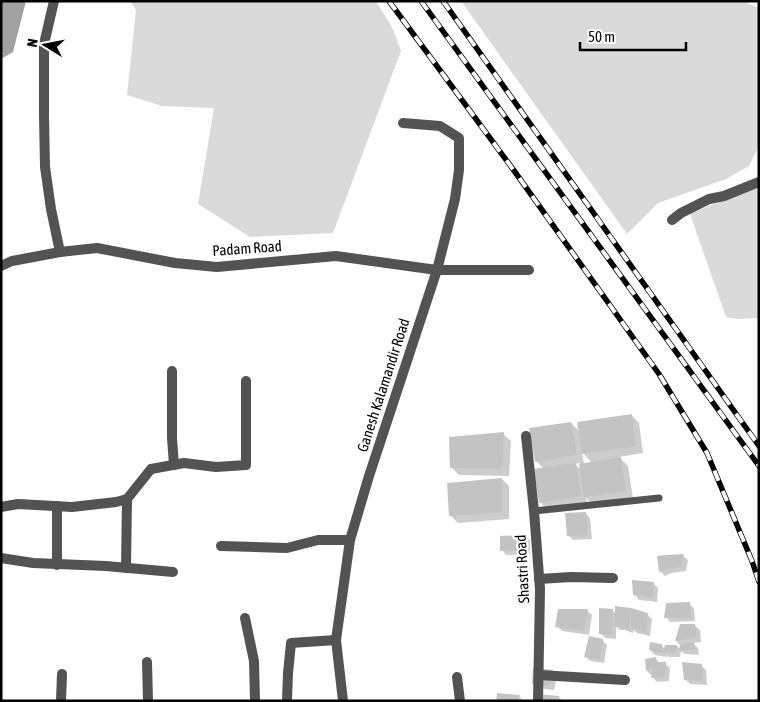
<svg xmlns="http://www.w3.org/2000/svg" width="760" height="702" font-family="'Asap Condensed',sans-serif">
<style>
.green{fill:#dadada}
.water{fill:#a1a1a1}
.shadow{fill:#0003;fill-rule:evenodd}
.building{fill:#c3c3c3}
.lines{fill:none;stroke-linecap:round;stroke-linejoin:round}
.service{stroke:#535353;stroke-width:7}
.minor{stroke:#535353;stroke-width:10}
.rail-casing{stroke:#000;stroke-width:5.5}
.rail{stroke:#fff;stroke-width:4;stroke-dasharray:11;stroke-linecap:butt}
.labels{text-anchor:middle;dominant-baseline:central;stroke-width:4.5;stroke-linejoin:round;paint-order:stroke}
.street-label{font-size:15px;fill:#000;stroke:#fff}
</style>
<rect width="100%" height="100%" fill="#fff"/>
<!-- green -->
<g class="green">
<path d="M130,1H376L393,29L401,51L333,233L250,237L198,204L214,108L162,106L127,95L136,10Z"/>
<path d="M461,1H742L759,8V146L749,166L726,179L658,203L627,234Z"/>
<path d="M759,188V318L738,319L726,317L690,214L713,204Z"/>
</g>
<!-- water -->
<path class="water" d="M1,1H26L13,52L1,59Z"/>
<!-- shadow -->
<g class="shadow">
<path d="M631,415L639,423L643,453L619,457L628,466L633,498L592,504L586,498L587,503L547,509L540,502L544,469L536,461L571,423L580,432ZM582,452L592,463L584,464ZM580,463L581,470L575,464Z"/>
<path d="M503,434L511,441L509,476L459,475L451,467Z"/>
<path d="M502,479L509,486V519L458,523L450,515Z"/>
<path d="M586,513L590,518L592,539L573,540L568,535Z"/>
<path d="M525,536L530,541V554L506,555L502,550Z"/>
<path d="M683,556L688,560L686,571L671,573L665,576L660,571L658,557Z"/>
<path d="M653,583L658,588L657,602L639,600L635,595Z"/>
<path d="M689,604L694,608L695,621L670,622L666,617Z"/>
<path d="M616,607L647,614L652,619L650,636L637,633L634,630L633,633L625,630H620L616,627V639L605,638L601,633L612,610L616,614Z"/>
<path d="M587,610L592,615L589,635L562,631L557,626Z"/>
<path d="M681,625L695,626L700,630L701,642L693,643L698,648L699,655L685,654L681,651L680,657H669L667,655V657L655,655L650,650L662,646L665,649L677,646L681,650V646L676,641Z"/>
<path d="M602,640L607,645L604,663L590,661L585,656Z"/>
<path d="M655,659L660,663H665L670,668L669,681L657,682L653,678V674L651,675L647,671L646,660Z"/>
<path d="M701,665L706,670L707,685L690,684L685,679Z"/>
<path d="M557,676L554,690L538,688Z"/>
<path d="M519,696L523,701H497Z"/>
<path d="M536,696L559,697L563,701H536Z"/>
</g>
<!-- building -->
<g class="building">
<path d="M632,414L636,446L582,454L577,422Z"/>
<path d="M571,422L577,455L535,462L529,428Z"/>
<path d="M504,432L502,469L450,468L449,437Z"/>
<path d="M621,457L626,491L584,497L579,464Z"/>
<path d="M576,463L581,496L539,503L534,469Z"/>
<path d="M502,478V512L449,516L447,483Z"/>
<path d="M586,512L588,535L567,536L565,513Z"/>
<path d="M526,535V550L500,551V536Z"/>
<path d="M684,554L682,567L666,569L659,572L657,556L666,555Z"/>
<path d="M632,580L654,582L653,598L633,595Z"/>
<path d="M690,602L691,617L664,618L666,603Z"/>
<path d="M615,606L631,608L629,629L619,626H614Z"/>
<path d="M599,608L613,609L612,635L599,634Z"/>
<path d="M631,608L648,613L646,633L631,629Z"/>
<path d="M558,609H588L584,631L555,627Z"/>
<path d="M680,624H695L697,637L675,641Z"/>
<path d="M589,636L603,639L600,659L584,657Z"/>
<path d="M650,642L662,644L663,653L649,650Z"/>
<path d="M694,642L695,650H679L680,644Z"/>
<path d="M665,645H677L676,653H663Z"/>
<path d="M656,657L657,662H666L664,677L651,678L653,667L646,671L645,659Z"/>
<path d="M682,662L702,664L703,681L684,680Z"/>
<path d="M533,668L553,670L550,686L532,684Z"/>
<path d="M497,693L520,695L517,701H496Z"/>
<path d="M535,694L560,696L553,701H535Z"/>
</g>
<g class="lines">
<!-- service -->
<path class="service" d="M534,511L659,498"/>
<!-- minor -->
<g class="minor">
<path d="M54,1L44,44V116L45,167L51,209L60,252"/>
<path d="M672,220L681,213L709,199L724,196L759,182"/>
<path d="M1,266L12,261L60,252L97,248L175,263L217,267L336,256L437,270H529"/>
<path d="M172,371V438L174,465"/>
<path d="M526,436L534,511L540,589L538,701"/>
<path d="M57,506V565"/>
<path d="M1,507L18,504L72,507L116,502L127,499L151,469L184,463L216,467L246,465V381"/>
<path d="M221,546L287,548L318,540H350"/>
<path d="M1,558L33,563L106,566L173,572"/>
<path d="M126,568L127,499"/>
<path d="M539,579L571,577L613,578"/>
<path d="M245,618L254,661L255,701"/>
<path d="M147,662L148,701"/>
<path d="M539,675L625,680"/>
<path d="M457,677L460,701"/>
<path d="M61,701L62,674"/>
<path d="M287,701L288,673L291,643L336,640"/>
<path d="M343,701L336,640L350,540L369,476L437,270L455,199L459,170V138L440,126L403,123"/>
</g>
<!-- rail casing -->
<g class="rail-casing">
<g id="rail">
<path d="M389,1L515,172L659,374L707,453L752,561L759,582"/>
<path d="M421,1L759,466"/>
<path d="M443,1L759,446"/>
</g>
</g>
<!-- rail -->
<use href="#rail" class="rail"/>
</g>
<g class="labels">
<!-- street labels -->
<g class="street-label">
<text transform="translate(247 248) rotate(-4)">Padam Road</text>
<text transform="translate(383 385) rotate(-72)">Ganesh Kalamandir Road</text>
<text transform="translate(522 569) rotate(-93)">Shastri Road</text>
</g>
</g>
<!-- border -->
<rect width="760" height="702" fill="none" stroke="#000000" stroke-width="5"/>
<!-- north arrow -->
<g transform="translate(45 45) rotate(280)" stroke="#ffffff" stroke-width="4" paint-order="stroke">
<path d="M0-4L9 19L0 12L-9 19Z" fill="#000000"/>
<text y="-8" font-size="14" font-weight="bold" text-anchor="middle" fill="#000000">N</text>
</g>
<!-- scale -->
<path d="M580 42v8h106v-8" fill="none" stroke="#000000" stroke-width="2.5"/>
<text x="588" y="42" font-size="15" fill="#000000" stroke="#ffffff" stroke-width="4" paint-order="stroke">50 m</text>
</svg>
